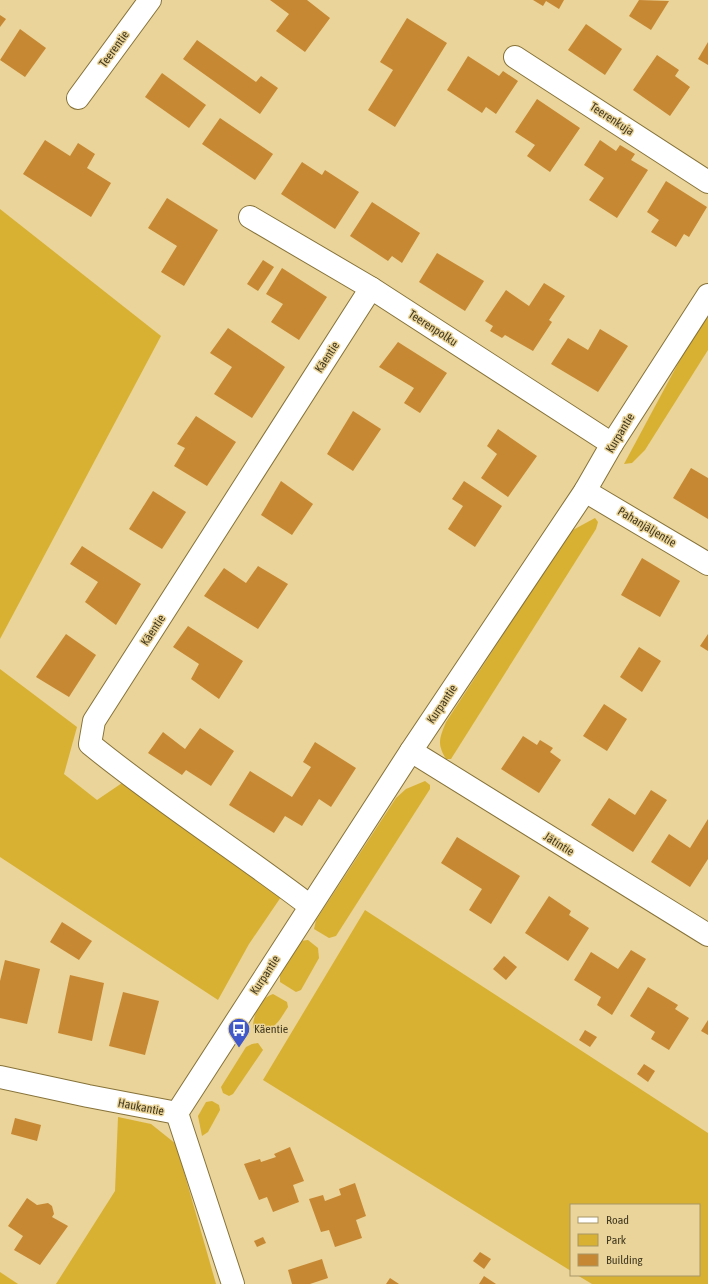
<svg xmlns="http://www.w3.org/2000/svg" width="708" height="1284" font-family="'Asap Condensed',sans-serif">
<style>
.green{fill:#d8b133}
.building{fill:#c78833}
.lines{fill:none;stroke-linecap:round;stroke-linejoin:round}
.minor-casing{stroke:#867239;stroke-width:24}
.minor{stroke:#fff;stroke-width:22}
.labels{text-anchor:middle;dominant-baseline:central;stroke-width:3;stroke-linejoin:round;paint-order:stroke}
.street-label{font-size:12px;fill:#433a22;stroke:#ead499}
.poi-label{font-size:12px;fill:#433a22;stroke:#ead499;text-anchor:start}
</style>
<rect width="100%" height="100%" fill="#ead499"/>
<!-- green -->
<g class="green">
<path d="M0,209L161,336L0,639Z"/>
<path d="M708,316V350L645,450L632,463L624,464L688,345Z"/>
<path d="M595,518L598,522L596,529L451,759H446C437,744 439,739 446,722L571,531Z"/>
<path d="M0,669L77,727L64,774L97,800L125,781L283,894L249,944L218,1000L0,857Z"/>
<path d="M425,781L430,785V789L336,936L329,938L314,929L316,920L396,798L406,789Z"/>
<path d="M365,910L708,1133V1284H592L577,1275H699V1205H571V1271L263,1080Z"/>
<path d="M308,940L318,948L319,958L301,990L296,992L280,982V975L300,941Z"/>
<path d="M273,994L287,1002L288,1007C279,1021 271,1037 253,1028C253,1015 260,998 273,994Z"/>
<path d="M258,1043L263,1050L233,1094L229,1096L223,1093L221,1087L246,1047L252,1044Z"/>
<path d="M212,1101L219,1105L220,1110L208,1132L202,1136L198,1116L206,1102Z"/>
<path d="M118,1117L151,1124L176,1144L216,1284H56L115,1191Z"/>
<path d="M0,1272L18,1284H0Z"/>
</g>
<!-- building -->
<g class="building">
<path d="M270,0H307L330,18L305,52L276,31L289,14Z"/>
<path d="M533,0H564L559,9L546,1L543,6Z"/>
<path d="M639,0L669,1L651,30L629,16Z"/>
<path d="M0,15L6,19L0,27Z"/>
<path d="M407,18L447,43L395,127L368,110L393,70L380,62Z"/>
<path d="M586,24L622,49L605,75L568,50Z"/>
<path d="M20,29L46,48L25,77L0,60Z"/>
<path d="M197,40L256,82L261,76L278,88L260,114L183,59Z"/>
<path d="M708,42V65L698,59Z"/>
<path d="M657,55L679,70L675,76L690,87L670,116L633,90Z"/>
<path d="M468,56L499,76L503,71L518,81L496,114L486,107L482,113L447,90Z"/>
<path d="M162,73L206,105L189,128L145,97Z"/>
<path d="M537,99L580,128L550,172L527,156L535,145L515,132Z"/>
<path d="M220,118L273,154L255,180L202,144Z"/>
<path d="M45,140L70,156L78,143L95,154L87,168L111,183L91,217L23,174Z"/>
<path d="M600,140L616,151L620,145L635,154L631,160L648,170L617,218L589,200L604,178L584,165Z"/>
<path d="M302,162L322,175L325,170L359,192L335,229L281,194Z"/>
<path d="M666,181L707,207L689,237L684,234L676,247L651,232L659,220L647,212Z"/>
<path d="M167,198L218,230L184,286L161,272L177,246L148,228Z"/>
<path d="M372,202L420,233L402,263L392,256L388,261L350,236Z"/>
<path d="M437,253L484,281L465,311L419,282Z"/>
<path d="M263,260L274,267L258,291L247,284Z"/>
<path d="M282,268L327,297L299,340L271,322L283,304L266,294Z"/>
<path d="M544,283L565,296L549,320L552,322L533,351L505,335L502,338L490,331L493,326L485,321L506,290L529,306Z"/>
<path d="M228,328L285,367L252,418L214,394L232,367L210,353Z"/>
<path d="M600,329L628,346L598,392L551,364L568,338L588,350Z"/>
<path d="M398,342L447,373L420,413L404,403L414,388L379,367Z"/>
<path d="M353,411L381,429L353,471L327,454Z"/>
<path d="M196,416L236,442L207,486L174,466L185,448L177,444Z"/>
<path d="M498,429L537,456L508,497L481,478L497,454L487,446Z"/>
<path d="M691,468L708,478V519L673,498Z"/>
<path d="M281,481L313,504L292,535L261,515Z"/>
<path d="M464,481L502,506L475,547L448,529L463,506L452,499Z"/>
<path d="M153,491L186,512L162,549L129,529Z"/>
<path d="M82,546L141,584L116,625L85,602L98,582L70,564Z"/>
<path d="M642,558L680,581L660,617L621,595Z"/>
<path d="M258,566L288,584L258,629L204,596L224,568L246,583Z"/>
<path d="M188,626L243,661L219,699L191,679L199,664L173,647Z"/>
<path d="M66,634L96,655L69,697L36,677Z"/>
<path d="M708,634V651L700,646Z"/>
<path d="M639,647L661,661L642,692L620,677Z"/>
<path d="M604,704L627,719L607,751L583,736Z"/>
<path d="M200,728L234,751L211,786L186,770L182,775L148,753L163,732L185,749Z"/>
<path d="M523,736L537,745L540,740L553,748L550,752L561,760L539,793L501,769Z"/>
<path d="M315,742L356,768L331,807L319,799L302,826L285,816L274,833L229,805L250,771L292,797L311,767L303,762Z"/>
<path d="M651,790L667,800L633,852L591,825L609,798L635,815Z"/>
<path d="M708,819V859L690,887L651,862L669,834L690,848Z"/>
<path d="M457,837L520,876L491,924L469,910L482,889L441,863Z"/>
<path d="M549,896L571,911L569,915L589,928L568,961L525,933Z"/>
<path d="M62,922L92,941L79,960L50,942Z"/>
<path d="M631,950L646,959L612,1015L597,1005L601,997L574,980L591,952L618,969Z"/>
<path d="M504,956L517,967L506,980L493,969Z"/>
<path d="M5,960L40,969L27,1024L0,1018V981Z"/>
<path d="M70,975L104,983L92,1041L58,1033Z"/>
<path d="M648,987L678,1005L675,1009L689,1018L669,1050L651,1039L655,1032L630,1016Z"/>
<path d="M123,992L159,1001L145,1055L109,1046Z"/>
<path d="M708,1020V1035L701,1031Z"/>
<path d="M585,1030L597,1037L590,1047L579,1040Z"/>
<path d="M644,1064L655,1071L648,1082L637,1074Z"/>
<path d="M15,1118L41,1125L37,1141L11,1134Z"/>
<path d="M290,1147L304,1181L293,1185L299,1202L273,1212L267,1197L259,1200L244,1164L260,1159L261,1162L276,1157L274,1154Z"/>
<path d="M355,1183L366,1216L356,1220L362,1238L335,1247L329,1230L321,1232L309,1199L323,1195L325,1201L341,1195L339,1189Z"/>
<path d="M27,1198L37,1205L48,1203L52,1206L54,1214L52,1217L68,1226L40,1265L14,1250L23,1236L8,1226Z"/>
<path d="M263,1237L266,1243L257,1247L254,1241Z"/>
<path d="M480,1252L491,1259L484,1269L473,1261Z"/>
<path d="M322,1259L328,1278L310,1284H292L288,1270Z"/>
<path d="M484,1276L496,1284H479Z"/>
<path d="M390,1278L399,1284H386Z"/>
</g>
<g class="lines">
<!-- minor casing -->
<g class="minor-casing">
<g id="minor">
<path d="M515,57L708,182"/>
<path d="M78,98L150,0"/>
<path d="M250,217L371,288L612,444"/>
<path d="M585,491L708,564"/>
<path d="M411,751L708,935"/>
<path d="M310,906C238,851 161,802 90,744L94,721L371,288"/>
<path d="M0,1077L88,1096L177,1113"/>
<path d="M177,1113L411,751L585,491L612,444L708,295"/>
<path d="M177,1113L233,1284"/>
</g>
</g>
<!-- minor -->
<use href="#minor" class="minor"/>
</g>
<!-- icons -->
<defs>
<g id="bus-pin" transform="scale(1.15)"><path d="M0 17L-7.5 6A9.5 9.5 0 1 1 7.5 6Z" fill="#4158cb" stroke="#ead499"/><path d="M-5-6H5V4H4V6H2V4H-2V6H-4V4H-5ZM-3.5-4V0h7V-4ZM-3.5 1.2v1.5H-2V1.2ZM2 1.2v1.5H3.5V1.2Z" fill="#fff"/></g>
</defs>
<g fill-rule="evenodd">
<use href="#bus-pin" x="239" y="1029"/>
</g>
<g class="labels">
<!-- street labels -->
<g class="street-label">
<text transform="translate(114 49) rotate(-54)">Teerentie</text>
<text transform="translate(612 119) rotate(33)">Teerenkuja</text>
<text transform="translate(433 328) rotate(33)">Teerenpolku</text>
<text transform="translate(327 357) rotate(-57)">Käentie</text>
<text transform="translate(620 433) rotate(-59)">Kurpantie</text>
<text transform="translate(647 527) rotate(31)">Pahanjäljentie</text>
<text transform="translate(153 630) rotate(-57)">Käentie</text>
<text transform="translate(442 704) rotate(-56)">Kurpantie</text>
<text transform="translate(559 844) rotate(32)">Jätintie</text>
<text transform="translate(265 975) rotate(-57)">Kurpantie</text>
<text transform="translate(141 1107) rotate(11)">Haukantie</text>
</g>
<!-- poi labels -->
<g class="poi-label">
<text x="254" y="1029">Käentie</text>
</g>
</g>
<!-- legend -->
<rect x="570" y="1204" width="130" height="72" fill="#ead499" stroke="#a79669"/>
<rect x="578" y="1217" width="20" height="6" fill="#ffffff" stroke="#a79669"/>
<text x="606" y="1224" font-size="12" fill="#433a22">Road</text>
<rect x="578" y="1234" width="20" height="12" fill="#d8b133" stroke="#a79669"/>
<text x="606" y="1244" font-size="12" fill="#433a22">Park</text>
<rect x="578" y="1254" width="20" height="12" fill="#c78833" stroke="#a79669"/>
<text x="606" y="1264" font-size="12" fill="#433a22">Building</text>
</svg>
